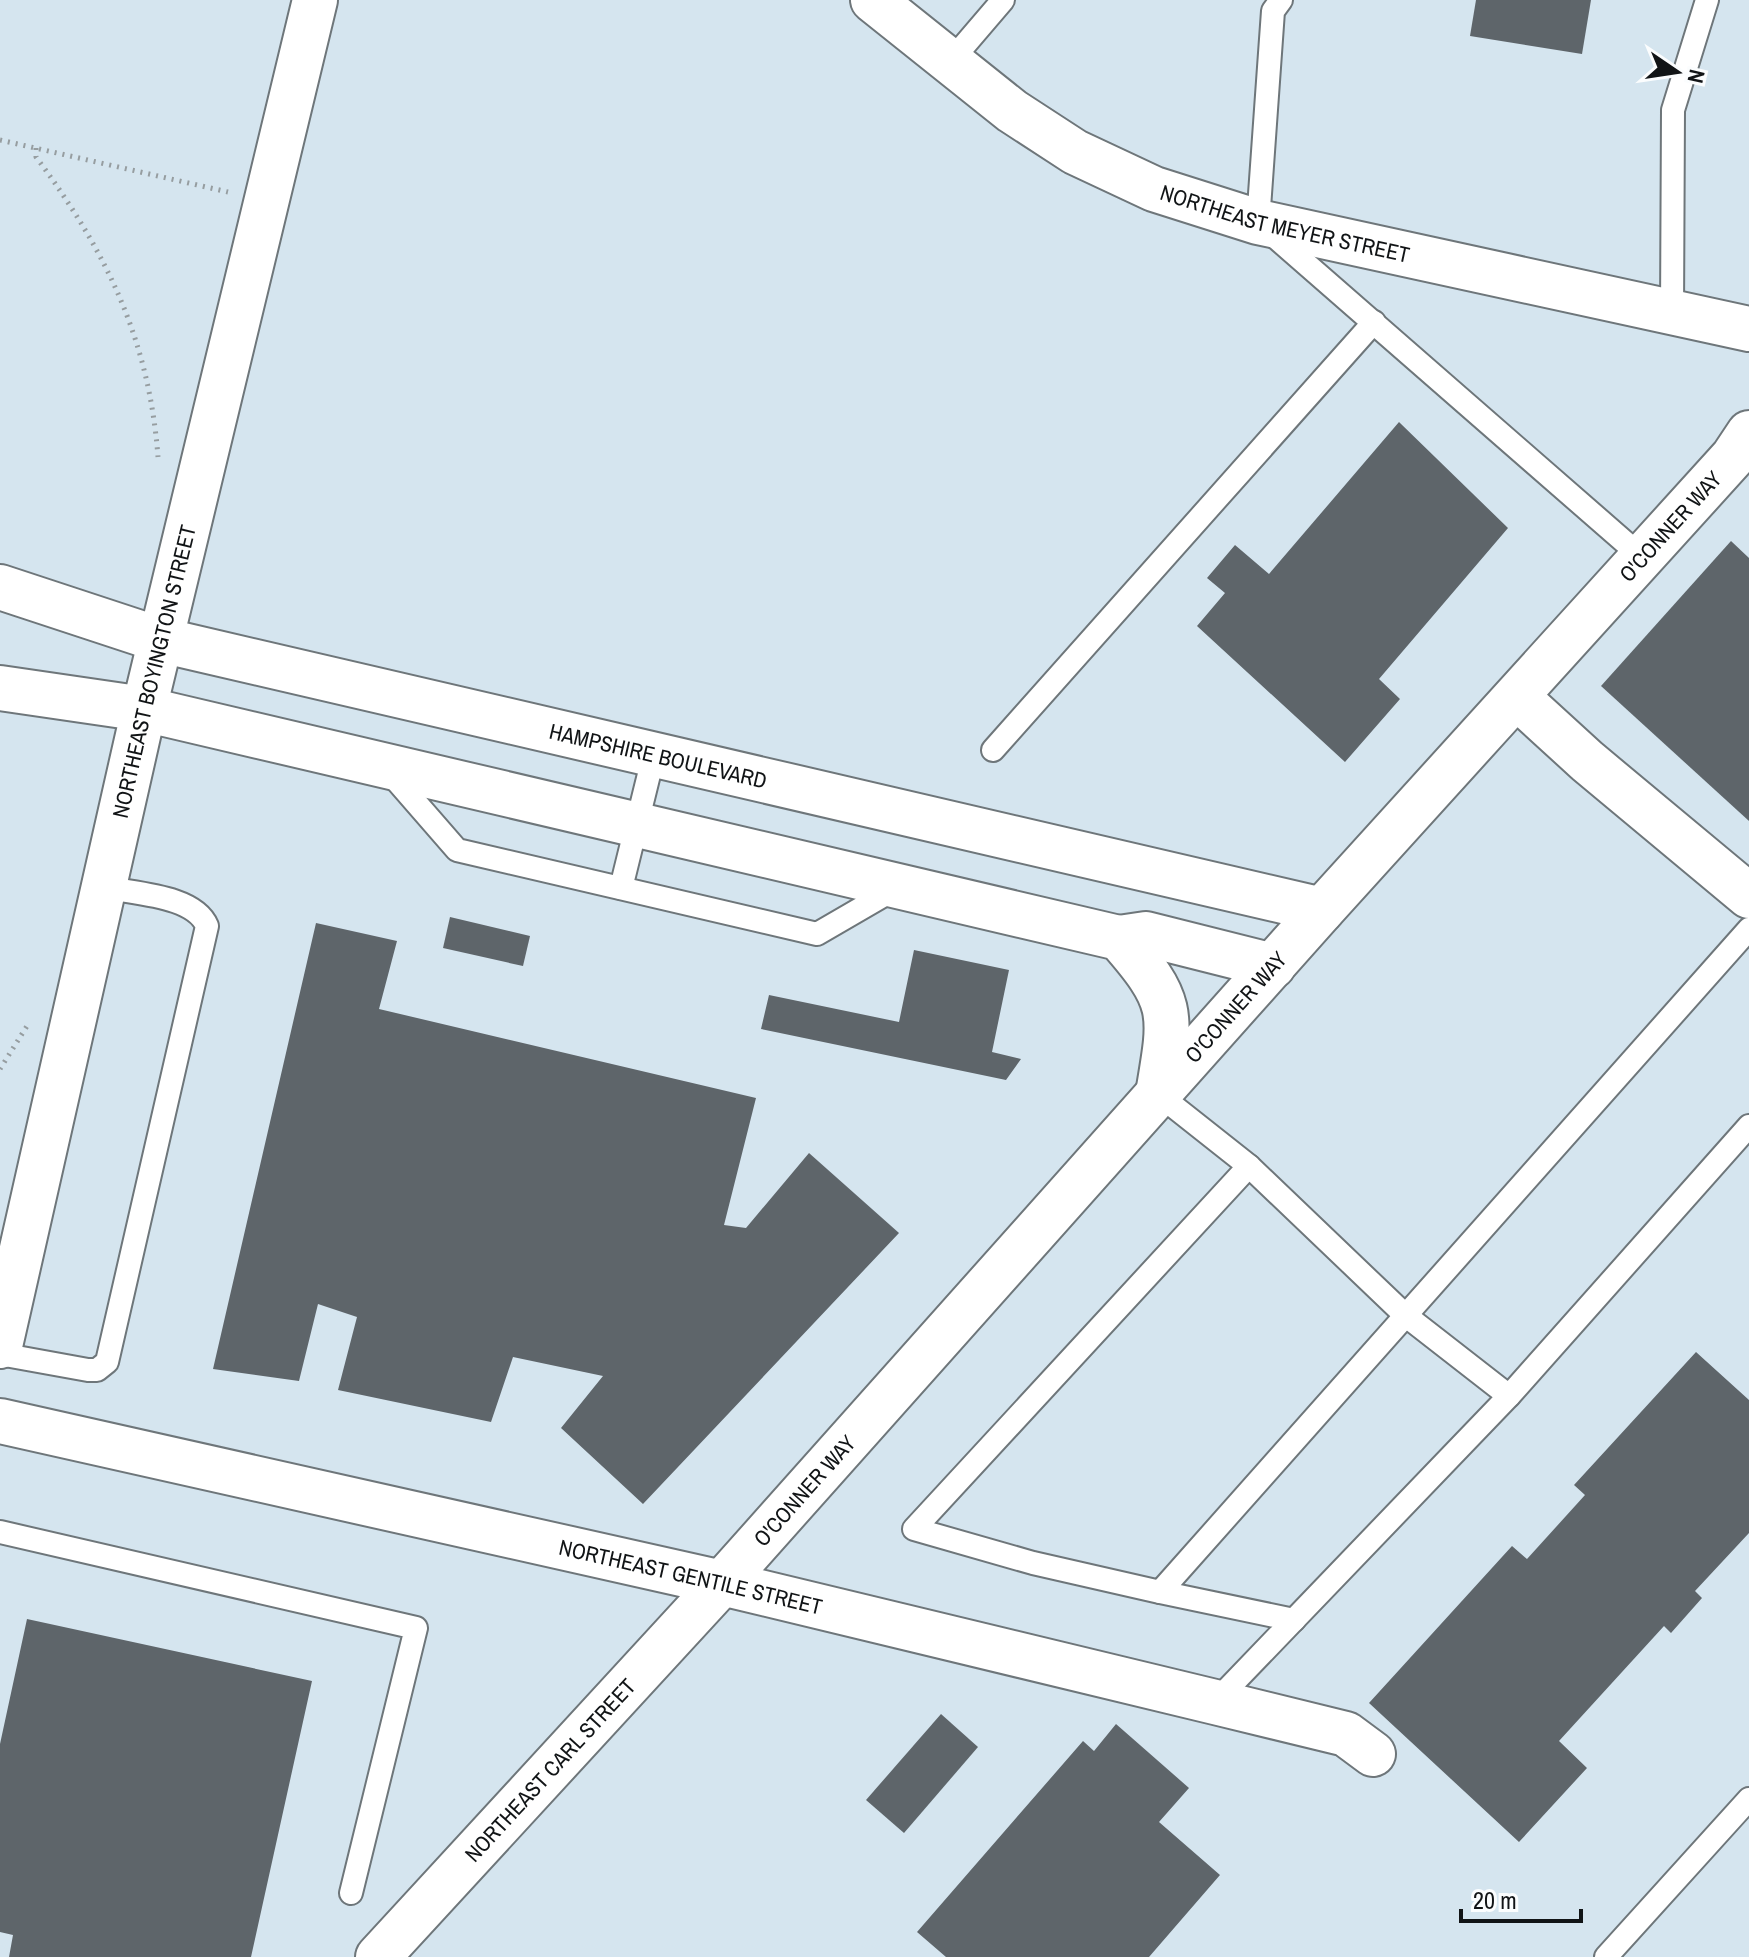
<svg xmlns="http://www.w3.org/2000/svg" width="1749" height="1957" font-family="'Archivo Narrow',sans-serif">
	<style>
		.built { fill: #d5e5ef }
		.building { fill: #5e656a }
		.lines { fill: none; stroke-linecap: round; stroke-linejoin: round }
		.service-casing { stroke: #6e767a; stroke-width: 26 }
		.minor-casing { stroke: #6e767a; stroke-width: 48 }
		.path { stroke: #969da0; stroke-width: 5; stroke-dasharray: 2 6; stroke-linecap: butt }
		.service { stroke: #fff; stroke-width: 22 }
		.minor { stroke: #fff; stroke-width: 44 }
		.labels { text-anchor: middle; stroke-width: 6; stroke-linejoin: round; paint-order: stroke }
		.street-label { font-size: 22px; fill: #111416; stroke: #fbfdfe }
	</style>
	<rect width="100%" height="100%" fill="#e8f1f6"/>
	<rect class="built" x="0" y="0" width="1749" height="1957"/>
	<g class="building">
		<path d="M1476,0H1591L1582,54L1470,36Z"/>
		<path d="M1399,422L1508,528L1379,679L1400,699L1345,762L1197,626L1225,593L1207,578L1235,545L1269,574Z"/>
		<path d="M1731,541L1749,558V821L1601,686Z"/>
		<path d="M450,917L530,936L523,966L443,948Z"/>
		<path d="M316,923L397,941L379,1009L756,1098L724,1225L746,1228L809,1153L899,1233L643,1504L561,1428L603,1376L513,1357L491,1422L338,1390L357,1317L318,1304L299,1381L213,1369Z"/>
		<path d="M914,950L1009,970L992,1052L1021,1059L1006,1080L761,1029L769,995L899,1022Z"/>
		<path d="M1696,1352L1749,1400V1533L1695,1591L1702,1598L1671,1633L1664,1626L1559,1741L1587,1768L1519,1842L1369,1703L1512,1546L1527,1559L1585,1495L1574,1485Z"/>
		<path d="M27,1619L312,1681L251,1957H9L13,1935L0,1932V1744Z"/>
		<path d="M941,1714L978,1747L904,1833L866,1800Z"/>
		<path d="M1116,1724L1189,1788L1159,1822L1220,1875L1149,1957H946L917,1932L1083,1741L1094,1751Z"/>
	</g>
	<g class="lines">
		<g class="service-casing">
			<g id="service">
				<path d="M1281,0L1273,11L1258,222L1643,558"/>
				<path d="M950,62L1003,0"/>
				<path d="M1672,313L1673,110L1707,0"/>
				<path d="M993,750L1374,322"/>
				<path d="M390,773L457,850L817,934L898,887"/>
				<path d="M621,888L654,754"/>
				<path d="M1158,1094L1249,1166L914,1529L1033,1563L1160,1592L1749,929"/>
				<path d="M1249,1166L1405,1315L1509,1396L1749,1126"/>
				<path d="M0,1354L88,1370H97L107,1362L207,926C194,895 134,894 104,887"/>
				<path d="M0,1532L416,1628L351,1893"/>
				<path d="M1160,1592L1294,1620"/>
				<path d="M1215,1702L1509,1396"/>
				<path d="M1606,1957L1749,1799"/>
			</g>
		</g>
		<g class="minor-casing">
			<g id="minor">
				<path id="s1" d="M873,0L1012,111L1075,152L1154,189L1258,222L1749,329"/>
				<path id="s2" d="M0,587L161,640L1322,910"/>
				<path d="M0,688L144,709L1119,938C1175,1002 1172,1012 1158,1094"/>
				<path d="M1517,697L1587,761L1749,896"/>
				<path d="M1119,938L1146,934L1273,966"/>
				<path id="s3" d="M0,1346L144,709L315,0"/>
				<path id="s4" d="M0,1421L722,1583L1215,1702L1346,1734L1373,1754"/>
				<path id="s5" d="M378,1957L722,1583L1322,910L1733,457L1749,433"/>
			</g>
		</g>
		<g class="path">
			<path d="M0,140L228,192"/>
			<path d="M36,148V157C106,251 149,339 158,457"/>
			<path d="M0,1069L27,1026"/>
		</g>
		<use href="#service" class="service"/>
		<use href="#minor" class="minor"/>
	</g>
	<g class="labels">
		<g class="street-label">
			<text dy="8" stroke="none"><textPath href="#s1" startOffset="476">NORTHEAST MEYER STREET</textPath></text>
			<text dy="8" stroke="none"><textPath href="#s5" startOffset="1928">O'CONNER WAY</textPath></text>
			<text dy="8" stroke="none"><textPath href="#s3" startOffset="692">NORTHEAST BOYINGTON STREET</textPath></text>
			<text dy="8" stroke="none"><textPath href="#s2" startOffset="680">HAMPSHIRE BOULEVARD</textPath></text>
			<text dy="8" stroke="none"><textPath href="#s5" startOffset="1280">O'CONNER WAY</textPath></text>
			<text dy="8" stroke="none"><textPath href="#s5" startOffset="632">O'CONNER WAY</textPath></text>
			<text dy="8" stroke="none"><textPath href="#s4" startOffset="708">NORTHEAST GENTILE STREET</textPath></text>
			<text dy="8" stroke="none"><textPath href="#s5" startOffset="254">NORTHEAST CARL STREET</textPath></text>
		</g>
	</g>
	<g transform="translate(1677 72) rotate(103)" stroke="#fbfdfe" stroke-width="6" paint-order="stroke">
	<path d="M0-6L14 30L0 20L-14 30Z" fill="#111416"/>
	<text y="-12" font-size="22" font-weight="bold" text-anchor="middle" fill="#111416">N</text>
	</g>
	<path d="M1461 1909v12h120v-12" fill="none" stroke="#111416" stroke-width="4"/>
	<text x="1473" y="1909" font-size="24" fill="#111416" stroke="#fbfdfe" stroke-width="6" paint-order="stroke">20 m</text>
</svg>
